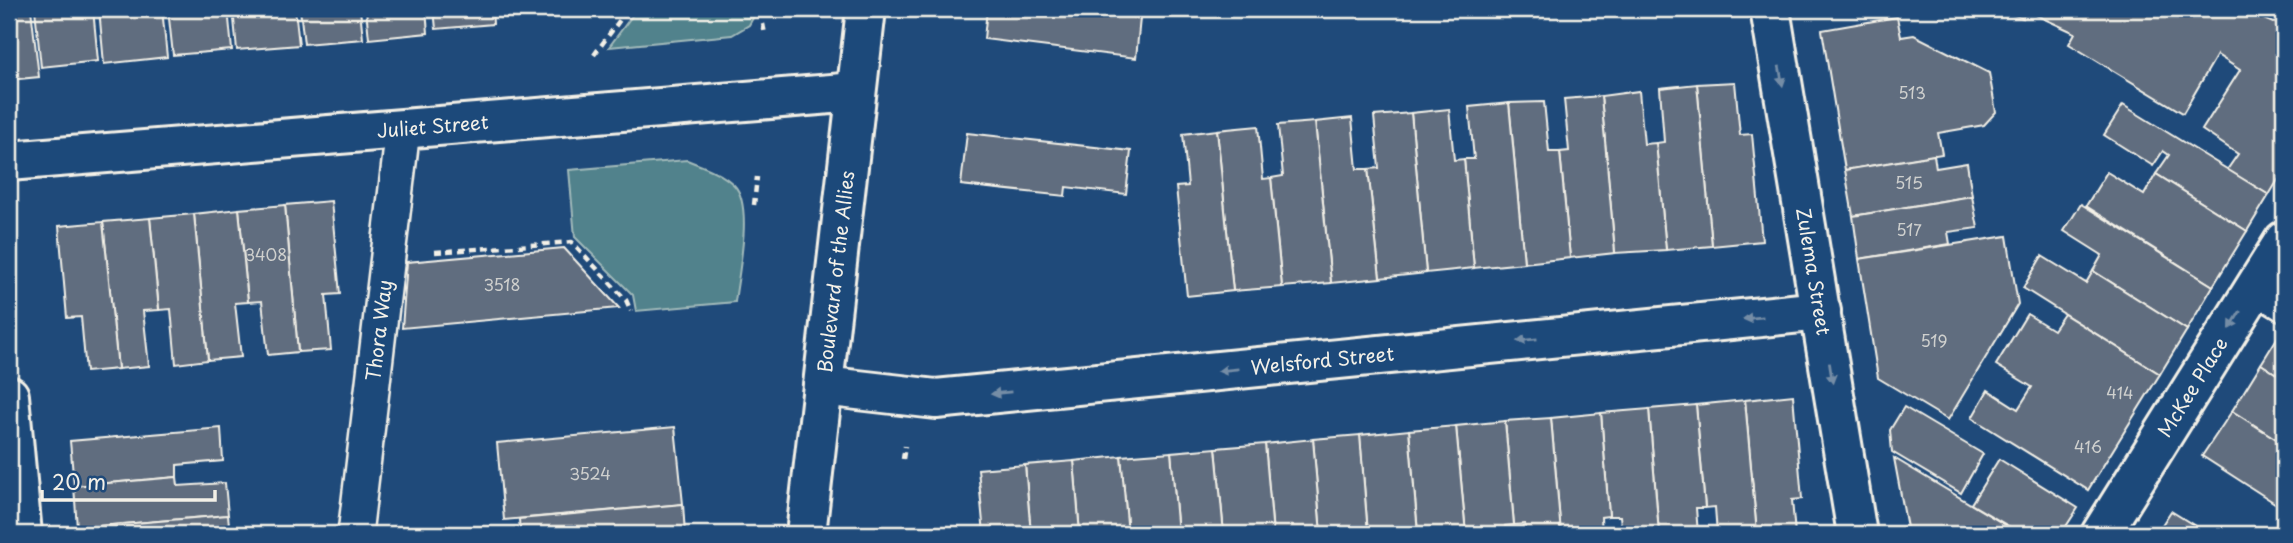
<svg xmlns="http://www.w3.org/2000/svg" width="2293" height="543" font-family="'Playpen Sans',sans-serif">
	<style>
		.green { fill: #51828c; stroke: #a2baba; stroke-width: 2 }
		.building { fill: #606d7f; stroke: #f4f1e8; stroke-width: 2 }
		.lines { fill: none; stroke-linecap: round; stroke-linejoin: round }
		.lane-casing { stroke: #f4f1e8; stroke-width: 38 }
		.street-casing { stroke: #f4f1e8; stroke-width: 44 }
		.secondary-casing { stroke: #f4f1e8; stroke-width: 44 }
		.path { stroke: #f4f1e8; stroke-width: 4.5; stroke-dasharray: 7 5; stroke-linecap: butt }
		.lane { stroke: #1f4a7a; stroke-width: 33 }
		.street { stroke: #1f4a7a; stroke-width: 38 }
		.secondary { stroke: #1f4a7a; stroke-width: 38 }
		.oneway { fill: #748da6 }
		.labels { text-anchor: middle; stroke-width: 5; stroke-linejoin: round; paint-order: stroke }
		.number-label { font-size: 16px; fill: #cfd0ce }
		.street-label { font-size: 19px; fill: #f4f1e8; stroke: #1f4a7a }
	</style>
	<rect width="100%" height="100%" fill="#1f4a7a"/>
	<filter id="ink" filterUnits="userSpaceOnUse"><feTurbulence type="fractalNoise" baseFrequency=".0143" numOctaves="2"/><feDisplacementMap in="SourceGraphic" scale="14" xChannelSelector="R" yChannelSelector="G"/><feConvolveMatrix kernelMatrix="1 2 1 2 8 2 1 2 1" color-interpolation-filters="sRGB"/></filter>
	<g filter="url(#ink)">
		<g class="green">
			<path d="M637,9H758L749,25L732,35L609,47Z"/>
			<path d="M687,160C704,167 721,172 734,185C754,205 738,275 735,302L636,311L633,295L575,237L569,170Z"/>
		</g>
		<g class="building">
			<path d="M9,9H31L39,77L9,80Z"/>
			<path d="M35,9H93L98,61L41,67Z"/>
			<path d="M99,9H162L167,57L104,64Z"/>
			<path d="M168,9H228L232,50L173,55Z"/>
			<path d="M233,9H295L299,45L237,50Z"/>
			<path d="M300,9H360L363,39L304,44Z"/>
			<path d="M366,9H426L428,33L369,39Z"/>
			<path d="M434,9H492L493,24L436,29Z"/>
			<path d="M987,9H1084L1083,11L1140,18L1136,58L984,39Z"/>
			<path d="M1996,9H2240L2273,23L2284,20V170L2269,195L2227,170L2238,154L2202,130L2240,70L2217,55L2183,113L2069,44L2075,33L2025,10L2023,18Z"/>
			<path d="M1897,17L1901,37L1914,35L1989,73L1996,112L1984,125L1938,133L1942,154L1845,170L1822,30Z"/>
			<path d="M1735,82L1740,135L1752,134L1762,241L1712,246L1697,84Z"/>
			<path d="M1697,84L1712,246L1666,250L1656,143L1664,142L1660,88Z"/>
			<path d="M1639,91L1644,144L1656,143L1666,250L1615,253L1601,96Z"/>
			<path d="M1601,96L1615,253L1570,258L1560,152L1569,151L1564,99Z"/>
			<path d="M1544,102L1549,152H1560L1570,258L1524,263L1509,103Z"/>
			<path d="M1509,103L1524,263L1474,268L1464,159H1474L1469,107Z"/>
			<path d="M2123,105L2269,195L2247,231L2156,174L2169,155L2163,151L2153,166L2104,135Z"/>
			<path d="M1449,109L1454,160L1464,159L1474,268L1426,273L1411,113Z"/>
			<path d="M1411,113L1426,273L1380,278L1368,169L1379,168L1374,116Z"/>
			<path d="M1352,118L1357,169H1368L1380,278L1331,283L1315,122Z"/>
			<path d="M1315,122L1331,283L1282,287L1271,178L1283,176L1278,125Z"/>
			<path d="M1258,126L1263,179L1271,178L1282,287L1233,291L1217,130Z"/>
			<path d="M1217,130L1233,291L1187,296L1176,187L1188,186L1183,134Z"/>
			<path d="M967,133L1131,151L1126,194L1066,187L1065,196L961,185Z"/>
			<path d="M1934,155L1936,168L1967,163L1972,196L1853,216L1845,170Z"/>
			<path d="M2107,172L2144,195L2156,174L2247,231L2213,286L2086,206Z"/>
			<path d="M1972,196L1978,228L1948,232L1950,244L1859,259L1853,216Z"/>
			<path d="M331,201L340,294L326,295L331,350L298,352L285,205Z"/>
			<path d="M2081,204L2213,286L2187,330L2093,271L2102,255L2064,231Z"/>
			<path d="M285,205L298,352L268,355L262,301L248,302L239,209Z"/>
			<path d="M239,209L248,302L235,303L241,357L208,360L194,214Z"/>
			<path d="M194,214L208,360L176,364L171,309L159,310L150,218Z"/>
			<path d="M150,218L159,310L143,311L149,366L118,369L103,222Z"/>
			<path d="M103,222L118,369L86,372L81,317L67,318L59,226Z"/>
			<path d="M2007,236L2018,304L1948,420L1878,378L1859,259Z"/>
			<path d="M564,248L619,308L402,328L407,262Z"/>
			<path d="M2042,256L2086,283L2093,271L2187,330L2160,374L2023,288Z"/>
			<path d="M2027,314L2053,330L2064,314L2160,374L2088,490L1972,418L1988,390L2018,409L2032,387L1996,365Z"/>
			<path d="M2284,327V379L2261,364Z"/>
			<path d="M2261,364L2284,379V444L2232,411Z"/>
			<path d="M1793,395L1802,499L1792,500L1795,534H1757L1745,400Z"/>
			<path d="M1745,400L1757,534H1717L1715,507L1705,508L1696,405Z"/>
			<path d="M1696,405L1705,508H1696L1698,534H1659L1649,409Z"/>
			<path d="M1904,407L1983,454L1961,493L1892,452L1890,430Z"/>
			<path d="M1649,409L1659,534H1622L1620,516H1609L1601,413Z"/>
			<path d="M2232,411L2284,444V509L2202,456Z"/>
			<path d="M1601,413L1609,516L1601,517L1602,534H1561L1551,418Z"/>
			<path d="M1551,418L1561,534H1525V524L1514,525L1505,421Z"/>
			<path d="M1505,421L1514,525L1505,526L1506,534H1466L1456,426Z"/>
			<path d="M1456,426L1466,534L1418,533L1409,430Z"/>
			<path d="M675,427L683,504L504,520L497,443Z"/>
			<path d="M221,428L223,461L177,465V477L74,486L70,441Z"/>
			<path d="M1409,430L1418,533L1368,534L1360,435Z"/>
			<path d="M1360,435L1368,534H1321L1313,439Z"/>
			<path d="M1313,439L1321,534H1273L1265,444Z"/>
			<path d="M1265,444L1273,534H1224L1216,448Z"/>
			<path d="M1216,448L1224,534H1178L1171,452Z"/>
			<path d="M1171,452L1178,534H1128L1121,456Z"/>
			<path d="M1121,456L1128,534H1080L1074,461Z"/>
			<path d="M1894,458L2017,532L2016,534L1908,533Z"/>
			<path d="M1999,459L2078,508L2061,534H2022L1971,504Z"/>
			<path d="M1074,461L1080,534H1031L1025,465Z"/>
			<path d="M1025,465L1031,534H984L978,469Z"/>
			<path d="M177,477L178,486L225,483L228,515L77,528L74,486Z"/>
			<path d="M683,504L685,534H520L519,519Z"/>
			<path d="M2171,511L2208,534H2156Z"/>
			<path d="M228,515L230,534H78L77,528Z"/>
		</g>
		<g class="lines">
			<g class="lane-casing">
				<g id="lane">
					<path d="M2256,287L2284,304"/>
					<path id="s1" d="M355,534L403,129"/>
				</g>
			</g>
			<g class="street-casing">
				<g id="street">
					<path id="s2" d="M1770,9L1857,534"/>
					<path id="s3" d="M9,161L856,92"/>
					<path id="s4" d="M823,386L936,399L1821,311"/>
					<path d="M9,396L22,534"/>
					<path id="s5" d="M2101,534L2284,241"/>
				</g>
			</g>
			<g class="secondary-casing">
				<g id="secondary">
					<path id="s6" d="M806,534L866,9"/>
				</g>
			</g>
			<g class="path">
				<path d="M763,24L765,34"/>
				<path d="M594,55L628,9"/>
				<path d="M754,205L757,177"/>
				<path d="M435,252L572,242L626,300L631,311"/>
				<path d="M903,459L905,446"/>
			</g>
			<use href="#lane" class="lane"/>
			<use href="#street" class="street"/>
			<use href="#secondary" class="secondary"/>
		</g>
		<defs><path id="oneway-solid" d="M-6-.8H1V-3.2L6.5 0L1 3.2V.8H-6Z" transform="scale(1.75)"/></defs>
		<g class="oneway">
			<use href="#oneway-solid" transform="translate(1781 76) rotate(80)"/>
			<use href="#oneway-solid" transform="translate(1753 318) rotate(174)"/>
			<use href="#oneway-solid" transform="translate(2235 320) rotate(122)"/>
			<use href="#oneway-solid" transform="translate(1527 340) rotate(174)"/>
			<use href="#oneway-solid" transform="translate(1228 370) rotate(174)"/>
			<use href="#oneway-solid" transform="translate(1831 373) rotate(81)"/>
			<use href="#oneway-solid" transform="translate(1001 393) rotate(174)"/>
		</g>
	</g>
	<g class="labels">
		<g class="number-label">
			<text x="1912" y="99">513</text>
			<text x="1909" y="189">515</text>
			<text x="1909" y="236">517</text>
			<text x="266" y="261">3408</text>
			<text x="502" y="291">3518</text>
			<text x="1934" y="347">519</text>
			<text x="2120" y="399">414</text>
			<text x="2088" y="453">416</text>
			<text x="590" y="480">3524</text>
		</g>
		<g class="street-label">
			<text dy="7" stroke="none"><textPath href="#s3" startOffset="425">Juliet Street</textPath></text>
			<text dy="7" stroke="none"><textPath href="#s6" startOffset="264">Boulevard of the Allies</textPath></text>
			<text dy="7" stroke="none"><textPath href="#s2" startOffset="266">Zulema Street</textPath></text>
			<text dy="7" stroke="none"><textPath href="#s1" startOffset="205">Thora Way</textPath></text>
			<text dy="7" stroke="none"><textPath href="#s4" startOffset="502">Welsford Street</textPath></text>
			<text dy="7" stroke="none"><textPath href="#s5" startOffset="173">McKee Place</textPath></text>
		</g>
	</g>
	<rect width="2293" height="543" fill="none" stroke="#1f4a7a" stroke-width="35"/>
	<rect x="18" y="18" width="2258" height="508" fill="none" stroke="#f4f1e8" stroke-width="2.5" filter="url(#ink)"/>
	<path d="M42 490v10h173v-10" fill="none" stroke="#f4f1e8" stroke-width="3.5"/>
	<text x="52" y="490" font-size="21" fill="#f4f1e8" stroke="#1f4a7a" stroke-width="5" paint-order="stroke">20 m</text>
</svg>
